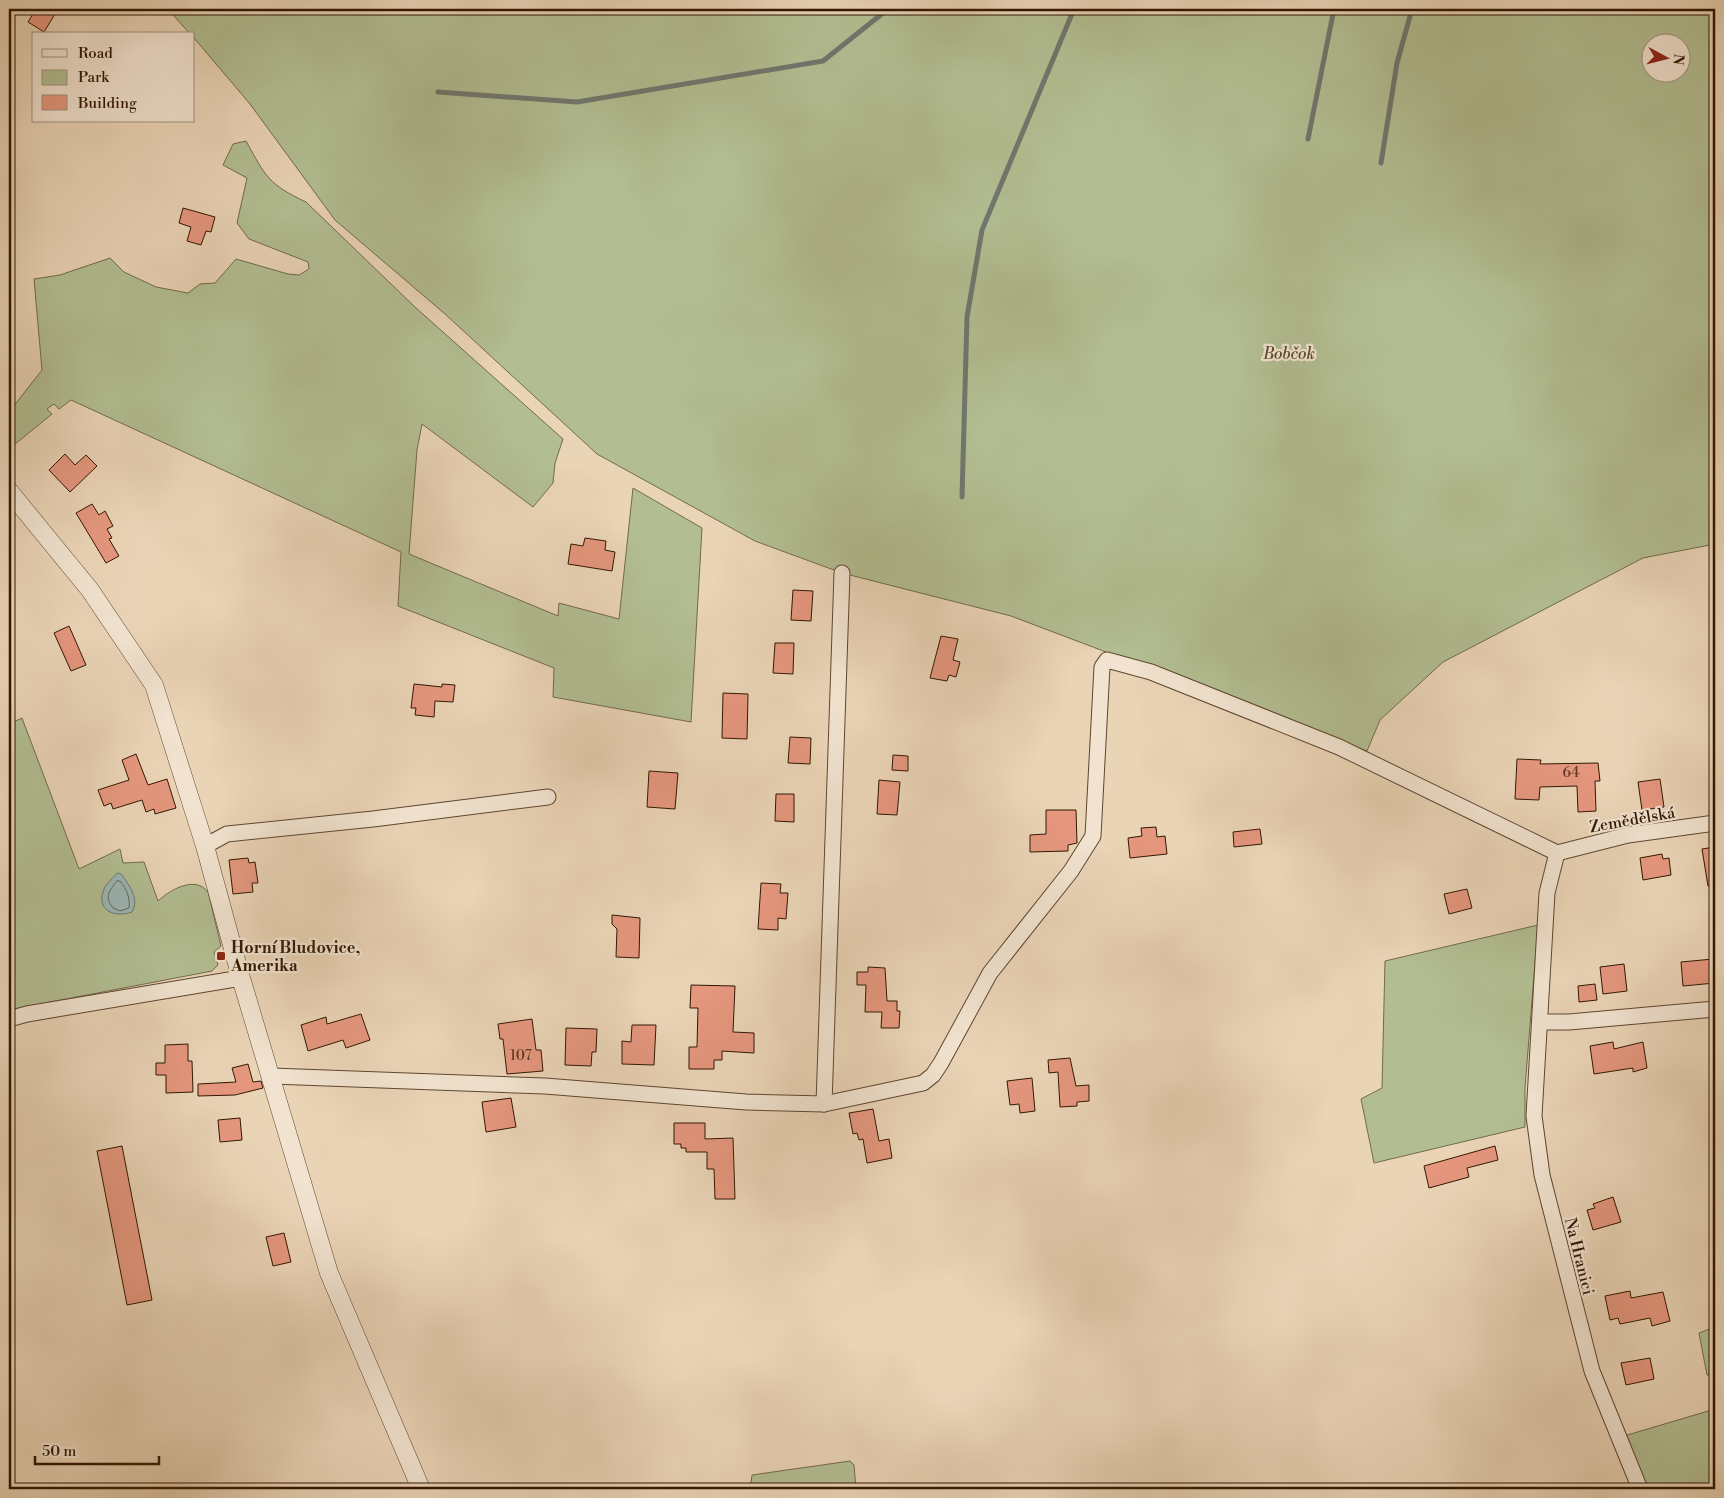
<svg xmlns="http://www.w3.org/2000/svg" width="1724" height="1498" font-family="'Libre Bodoni',serif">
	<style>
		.green { fill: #b2be92; stroke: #726a4a; fill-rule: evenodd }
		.water { fill: #9ab7b6; stroke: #70776e }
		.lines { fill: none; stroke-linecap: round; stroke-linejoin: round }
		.shore { stroke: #66675c; stroke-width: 1 }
		.stream { stroke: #70776e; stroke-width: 5 }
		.building { fill: #e5977e; stroke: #311702 }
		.minor-casing { stroke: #5f462f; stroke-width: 17 }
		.tertiary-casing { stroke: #5f462f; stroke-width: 19 }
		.minor { stroke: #f1e3d0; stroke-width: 15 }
		.tertiary { stroke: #f1e3d0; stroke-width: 18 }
		.poi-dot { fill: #8f2418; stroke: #f1e3d0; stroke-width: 2 }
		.labels { text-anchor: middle; stroke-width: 4.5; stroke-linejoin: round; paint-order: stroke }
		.number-label { font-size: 14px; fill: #5e3721 }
		.park-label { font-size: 16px; font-style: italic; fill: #58492d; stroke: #f1e3d0 }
		.street-label { font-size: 16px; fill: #311702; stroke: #f1e3d0 }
		.poi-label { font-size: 16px; font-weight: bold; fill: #311702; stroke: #f1e3d0; text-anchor: start }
	</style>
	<rect width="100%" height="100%" fill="#ead4b6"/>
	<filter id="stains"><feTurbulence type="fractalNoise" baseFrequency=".004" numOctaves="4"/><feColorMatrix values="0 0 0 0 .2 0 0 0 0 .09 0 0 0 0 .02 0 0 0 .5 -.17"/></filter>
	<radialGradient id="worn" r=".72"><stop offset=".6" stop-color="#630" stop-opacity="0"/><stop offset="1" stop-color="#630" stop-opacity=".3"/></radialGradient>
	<g class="green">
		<path d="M168,9H1715V544L1643,558L1443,662L1380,720L1367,751L1011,616L842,573L755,541L597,454L445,314L335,220L250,104L194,38V34H190ZM1652,42H1682V72H1652Z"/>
		<path d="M246,141C266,177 268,184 306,202L416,308L563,439L555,463L553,483L533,507L422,424L417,450L409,554L558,616L559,603L619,619L633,488L702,528L691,722L553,697L554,668L398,606L401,552L71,400L59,409L54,404L47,409L52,414L9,449V412L42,370L34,279L60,275L110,258L124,272L156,287L188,293L200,284L215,283L236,259L288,274L299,275L309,269L308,262L249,239L237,223L247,178L223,165L233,144Z"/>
		<path d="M22,718L79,869L120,849L123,863L144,862L158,901C170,890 195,875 208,892L221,946L214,952L218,965L212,971L9,1010V724Z"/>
		<path d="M1538,925L1525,1088V1127L1374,1163L1361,1099L1382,1088L1385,961Z"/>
		<path d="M1715,1327V1375H1707L1699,1333Z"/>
		<path d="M1715,1409V1489H1644L1624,1436Z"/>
		<path d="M850,1461L854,1465L856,1489H750L752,1475Z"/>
	</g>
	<path class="water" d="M117,873L121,874C129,885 140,899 132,912C115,918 95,911 104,889C106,884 113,878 117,873Z"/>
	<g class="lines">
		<path class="shore" d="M117,881H120C127,890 130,897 129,908L120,911L113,908C104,897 109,891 117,881Z"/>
		<g class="stream">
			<path d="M438,92L577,102L823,61L888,9"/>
			<path d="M1308,139L1334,9"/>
			<path d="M1381,163L1397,63L1412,9"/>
			<path d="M962,497L967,317L982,230L1074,9"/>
		</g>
	</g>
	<g class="building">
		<path d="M36,9H58L44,32L28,22Z"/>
		<path d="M183,208L215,217L211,232L206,231L201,245L187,241L191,227L179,223Z"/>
		<path d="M65,454L75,465L86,455L97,466L70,492L49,470Z"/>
		<path d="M92,504L99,515L105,511L113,526L107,529L112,538L109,539L119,556L106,563L76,513Z"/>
		<path d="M585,538L606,541L605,550L615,552L612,571L568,564L571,544L583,546Z"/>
		<path d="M793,590L813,591L811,621L791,620Z"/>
		<path d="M69,626L86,665L71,671L54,633Z"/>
		<path d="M941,636L958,639L953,660L960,662L956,677L949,675L947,681L930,678Z"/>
		<path d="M775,643H794L793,674L773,673Z"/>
		<path d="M414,684L442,687V684L455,685L453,702L435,701L434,717L415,715L416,708H411Z"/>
		<path d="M723,693L748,694L747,739L722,738Z"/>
		<path d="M790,737L811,738L810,764L788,763Z"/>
		<path d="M136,754L148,785L167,779L176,808L155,814L154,809L146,812L142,800L113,809L111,803L104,806L98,790L129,780L122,760Z"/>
		<path d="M893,755L908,756V771L892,770Z"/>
		<path d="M1517,759L1541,760L1540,764L1598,763L1600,781H1595L1596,811L1578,812L1577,786L1540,787L1539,800L1515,799Z"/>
		<path d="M649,771L678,773L675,809L647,807Z"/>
		<path d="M1660,779L1664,807L1642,810L1638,782Z"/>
		<path d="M879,780L900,782L897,815L877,814Z"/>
		<path d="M776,794H794V822L775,821Z"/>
		<path d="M1046,810H1076L1077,843L1068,845V851L1030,852V835L1046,834Z"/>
		<path d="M1156,827L1157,837L1165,836L1167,854L1130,858L1128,838L1142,836L1141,828Z"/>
		<path d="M1260,829L1262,844L1234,847L1233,832Z"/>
		<path d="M1715,847V886H1708L1702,849Z"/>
		<path d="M1662,854L1663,859L1669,858L1671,875L1643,880L1640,858Z"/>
		<path d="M248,858L249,863L255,862L258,883H252L253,892L233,894L229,860Z"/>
		<path d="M761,883L781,884L780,893H788L786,919L778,918V930L758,929Z"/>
		<path d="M1467,889L1472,908L1449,914L1444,894Z"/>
		<path d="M612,915L640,918L639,958L616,957L617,929L612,924Z"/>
		<path d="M1713,959L1715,983L1683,986L1681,962Z"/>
		<path d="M1624,964L1627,991L1603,994L1600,967Z"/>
		<path d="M868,967L885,968L887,1001H897V1011H900L899,1028H881L882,1012H865L866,985H857V972H868Z"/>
		<path d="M1595,984L1597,1000L1579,1002L1578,986Z"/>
		<path d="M691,985L735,986L733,1032L754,1033V1053L722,1051V1060H714V1069H689V1047H697L698,1008H690Z"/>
		<path d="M361,1014L370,1040L346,1048L343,1040L308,1051L301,1025L326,1017L327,1024Z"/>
		<path d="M532,1019L536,1050H541L543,1071L507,1074L503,1039H500L498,1024Z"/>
		<path d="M632,1025H656L654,1065L622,1064V1041L631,1042Z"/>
		<path d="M566,1028L597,1029L596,1052H592L591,1066L565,1065Z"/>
		<path d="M1613,1042L1614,1049L1643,1042L1647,1068L1633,1072V1068L1594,1074L1590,1046Z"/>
		<path d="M188,1044V1061H192L193,1092L166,1093V1075H156V1063H165V1045Z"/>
		<path d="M1070,1058L1076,1086L1089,1085V1101L1077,1102V1106L1060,1107L1058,1072L1049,1073L1048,1060Z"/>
		<path d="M248,1064L253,1082L261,1081L263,1088L235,1095L198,1096V1084L236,1082L232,1068Z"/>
		<path d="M1032,1078L1035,1111L1020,1113L1019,1104L1010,1105L1007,1081Z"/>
		<path d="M511,1098L516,1127L486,1132L482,1102Z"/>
		<path d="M873,1109L879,1141L889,1139L892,1158L867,1163L863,1139L859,1140L857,1133L853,1134L849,1113Z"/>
		<path d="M240,1118L242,1140L220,1142L218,1120Z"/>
		<path d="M674,1123H705V1139L733,1138L735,1199H715L714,1169H707V1152H686V1148H681V1144H674Z"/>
		<path d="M122,1146L152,1300L127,1305L97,1151Z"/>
		<path d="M1495,1146L1498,1160L1467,1168L1469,1177L1429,1188L1424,1166Z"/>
		<path d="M1613,1197L1621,1222L1593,1230L1587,1210L1595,1208L1593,1204Z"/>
		<path d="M284,1233L291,1262L273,1266L266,1237Z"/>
		<path d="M1630,1291L1631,1298L1663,1292L1670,1321L1652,1326L1650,1318L1620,1324L1618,1318L1610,1320L1605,1296Z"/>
		<path d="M1650,1358L1654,1379L1626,1385L1621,1363Z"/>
	</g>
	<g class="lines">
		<g class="minor-casing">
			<g id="minor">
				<path d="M205,846L227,834L373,819L548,797"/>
				<path d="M1557,853L1547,893L1534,1116L1542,1175L1592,1371L1640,1489"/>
				<path d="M1557,853L1628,835L1715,823"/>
				<path d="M9,1019L27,1014L241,978"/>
				<path d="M1540,1022H1569L1715,1009"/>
				<path d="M272,1076L545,1086L746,1102L824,1104L923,1083L933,1075L941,1063L990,973L1071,871L1093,836L1102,667L1107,660L1151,672L1339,747L1557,853"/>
				<path d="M824,1104L842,573"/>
			</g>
		</g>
		<g class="tertiary-casing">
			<path id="tertiary" d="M9,491L90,590L154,685L205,846L241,978L329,1273L421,1489"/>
		</g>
		<use href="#minor" class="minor"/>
		<use href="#tertiary" class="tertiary"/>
	</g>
	<rect class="poi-dot" x="216" y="951" width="10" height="10" rx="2.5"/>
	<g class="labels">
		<g class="number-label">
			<text x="1571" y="777">64</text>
			<text x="521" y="1060">107</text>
		</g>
		<g class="park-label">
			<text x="1289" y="359">Bobčok</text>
		</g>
		<g class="street-label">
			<text transform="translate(1632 819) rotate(-10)" y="6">Zemědělská</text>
			<text transform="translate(1580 1256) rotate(76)" y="6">Na Hranici</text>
		</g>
		<g class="poi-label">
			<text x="231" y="953">Horní Bludovice,<tspan x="231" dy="18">Amerika</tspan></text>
		</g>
	</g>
	<rect width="1724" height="1498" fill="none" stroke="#ead4b6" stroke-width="30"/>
	<rect x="10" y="10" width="1704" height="1478" fill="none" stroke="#311702" stroke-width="2.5"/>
	<rect x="15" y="15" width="1694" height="1468" fill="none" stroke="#311702"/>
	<rect x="32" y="32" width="162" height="90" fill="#f1e3d0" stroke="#a4917e"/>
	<rect x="42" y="49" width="25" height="8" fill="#f1e3d0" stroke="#a4917e"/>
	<text x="78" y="58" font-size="15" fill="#311702">Road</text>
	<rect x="42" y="70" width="25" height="15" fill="#b2be92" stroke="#a4917e"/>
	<text x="78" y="82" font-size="15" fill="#311702">Park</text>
	<rect x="42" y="95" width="25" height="15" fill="#e5977e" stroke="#a4917e"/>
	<text x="78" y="108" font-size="15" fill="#311702">Building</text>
	<g transform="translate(1666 58) rotate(97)"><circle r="24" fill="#f1e3d0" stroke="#a4917e"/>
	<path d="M0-4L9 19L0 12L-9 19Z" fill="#8f2418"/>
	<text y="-8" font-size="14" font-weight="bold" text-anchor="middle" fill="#311702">N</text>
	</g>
	<path d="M35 1456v8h124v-8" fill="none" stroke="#311702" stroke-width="2.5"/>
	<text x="42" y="1456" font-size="15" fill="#311702" stroke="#f1e3d0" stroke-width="4" paint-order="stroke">50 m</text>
	<rect width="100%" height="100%" filter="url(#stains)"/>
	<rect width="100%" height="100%" fill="url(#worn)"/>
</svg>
